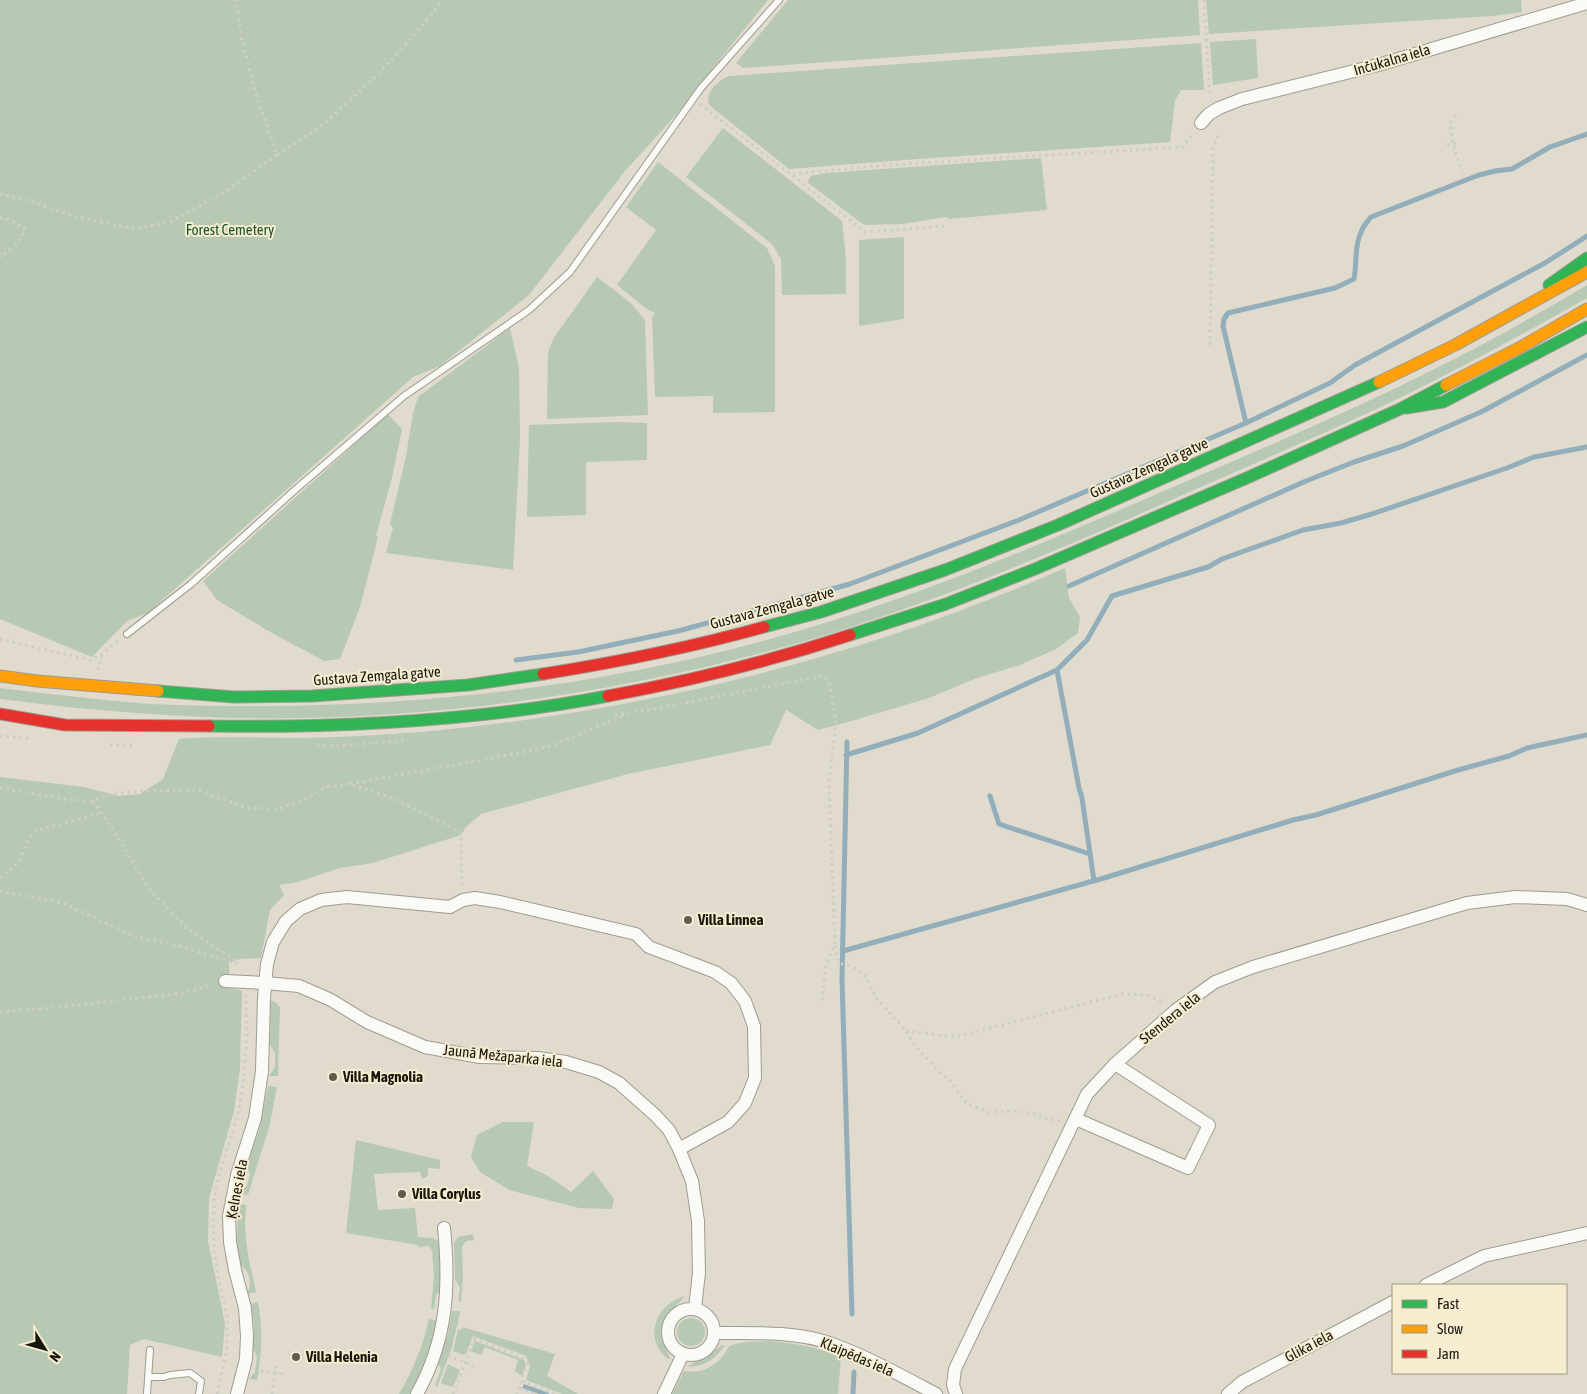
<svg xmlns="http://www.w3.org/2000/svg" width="1587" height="1394" font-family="'Asap Condensed',sans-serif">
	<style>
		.green { fill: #b8c9b3 }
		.water { fill: #92aeba }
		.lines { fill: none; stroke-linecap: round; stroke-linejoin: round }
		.stream { stroke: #92aeba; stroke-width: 5 }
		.lane-casing { stroke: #9f9b90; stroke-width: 8 }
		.street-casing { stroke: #9f9b90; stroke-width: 14 }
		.fast-casing { stroke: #9f9b90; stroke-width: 13 }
		.slow-casing { stroke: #9f9b90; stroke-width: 13 }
		.jam-casing { stroke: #9f9b90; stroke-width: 13 }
		.path { stroke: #cfcdc9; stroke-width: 3; stroke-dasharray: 2.5 4; stroke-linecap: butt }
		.lane { stroke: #fafaf7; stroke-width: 6 }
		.street { stroke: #fafaf7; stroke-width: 12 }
		.fast { stroke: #30b455; stroke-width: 11 }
		.slow { stroke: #ff9f0a; stroke-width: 11 }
		.jam { stroke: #e5322d; stroke-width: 11 }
		.poi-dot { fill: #5f5b4f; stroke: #f6edd1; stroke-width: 2 }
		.labels { text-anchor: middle; stroke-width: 4; stroke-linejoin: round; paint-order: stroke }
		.street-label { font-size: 15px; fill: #19160c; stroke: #f6edd1 }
		.park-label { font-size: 15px; fill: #1c532c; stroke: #f6edd1 }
		.poi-label { font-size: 15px; font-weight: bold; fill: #19160c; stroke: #f6edd1; text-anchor: start }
	</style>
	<rect width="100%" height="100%" fill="#e0dbcc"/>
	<g class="green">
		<path d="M0,0H768L700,84L678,113L625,171L529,295L440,366L413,377L148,613L127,621L92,657L0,619Z"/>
		<path d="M788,0H1198L1200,35L743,68L736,63Z"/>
		<path d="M1206,0H1521L1522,12L1492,16L1209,34Z"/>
		<path d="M1256,39L1258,78L1213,85L1210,42Z"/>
		<path d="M1201,43L1204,90H1181L1175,101L1170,142L918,159L789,169L709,105C705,92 717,81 729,76Z"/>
		<path d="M723,128L842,221L846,258V294L782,295L781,259L772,244L686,177Z"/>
		<path d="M1041,158L1047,210L949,219L946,217L902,224L864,225L807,182L811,176L825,173Z"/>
		<path d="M658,162L767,248L775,266V412L713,413V396L655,397L652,318L655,313L648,310L617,285L656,230L626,207Z"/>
		<path d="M904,237V319L859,326V240Z"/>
		<path d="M597,277L631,303L645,320L648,415L547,419L548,353L553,339Z"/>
		<path d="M1587,285V298C1529,331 1470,363 1410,393C1342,426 1272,456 1203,486C1073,544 942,601 805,641C621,694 426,722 234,718C156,716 78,709 0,699V688C50,694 100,700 150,704C189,706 229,706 268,706C449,705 631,681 805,629C931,592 1053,539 1173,487C1278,442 1384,397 1485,343C1519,325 1553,305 1587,285Z"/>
		<path d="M510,328L519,368L520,439L513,570L386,553L393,528L390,524L406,456L413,413L418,397Z"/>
		<path d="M388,414L402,429L392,478L376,536L378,537L360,607L340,659L324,661L265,629L217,600L203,581Z"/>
		<path d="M618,422L647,423V460L586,462V515L527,517L529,425Z"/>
		<path d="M1065,568L1069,598L1080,617L1078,633L1056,649L1020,665L977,678L929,698L848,722L818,730L786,710L770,745L628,774L481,814L466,827L461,835L373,863L340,868L298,882L279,885L284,895L270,910L261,958L239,959L229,963L230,988L242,991L240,1068L234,1111L209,1198L208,1241L225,1324L222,1357L144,1339L130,1345L127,1394H0V777L84,787L119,796L140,794L163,779L179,739C221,736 264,738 307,738C345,737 383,735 421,732C643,712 861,658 1065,568Z"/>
		<path d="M271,1001L275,1002L280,1007L278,1076H269L275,1067V1053L270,1045Z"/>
		<path d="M268,1086L277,1087L270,1124L248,1195L239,1193L247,1186L250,1174L247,1166L259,1130Z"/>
		<path d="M503,1122H534L527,1166L548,1176L571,1192L593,1171L614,1199L612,1209L579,1208L509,1190L480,1172L471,1157L477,1135Z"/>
		<path d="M356,1140L440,1160V1169L428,1168V1175L425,1178H422L420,1172L374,1174L378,1210L415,1208L418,1237L433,1238L440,1243L442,1289L436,1295L434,1309H431L434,1277L432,1250L428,1246L418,1247V1245L346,1233Z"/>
		<path d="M238,1203L246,1205C243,1238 249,1260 256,1292L247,1294C252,1282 251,1273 241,1265L237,1243Z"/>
		<path d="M473,1234L474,1240L466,1241L462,1247L463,1278L461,1302L458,1301L460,1288L455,1279L454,1243L458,1237Z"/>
		<path d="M685,1296C675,1309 658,1318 662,1336C664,1344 668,1351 670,1360C642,1341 655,1304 685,1296Z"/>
		<path d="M258,1302C263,1328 262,1353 257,1380L249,1379L255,1372L257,1356L253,1349L254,1325L251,1304Z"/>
		<path d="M452,1311H460V1314L451,1350L437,1387L435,1385L441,1369L438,1363L448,1334Z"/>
		<circle cx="691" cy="1332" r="14"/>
		<path d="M429,1319L438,1321L425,1362L410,1394H399C413,1370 423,1346 429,1319Z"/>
		<path d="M462,1327L555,1354L547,1376L578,1394H562L526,1380L530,1366L526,1356L473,1336L466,1353L464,1355L453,1351L458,1329L461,1330Z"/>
		<path d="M475,1341L524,1360L526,1365L522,1376L515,1371L518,1360L485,1347L481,1355L471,1351Z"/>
		<path d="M768,1341C795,1343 816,1347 841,1356L838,1394H672L684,1371C701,1374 715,1367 725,1353C727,1350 728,1346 732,1345C743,1341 757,1342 768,1341Z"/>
		<path d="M722,1345H725C716,1359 704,1367 687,1367L698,1360L704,1358Z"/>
		<path d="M448,1364L460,1370L454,1385L451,1387L441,1383Z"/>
	</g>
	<path class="water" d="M524,1384L549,1393V1394H539L522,1388Z"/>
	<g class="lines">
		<g class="stream">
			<path d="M1246,423L1223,326L1224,319L1228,313L1335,288L1354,279C1357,264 1354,245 1362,230C1364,225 1368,221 1371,217L1479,175L1495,171L1512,169L1550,147L1587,134"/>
			<path d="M1069,586L1306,481L1354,462L1403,446L1481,412L1587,355"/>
			<path d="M516,660L578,652L678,631L850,584L1019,520L1246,423L1330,383L1355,365L1545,263L1587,236"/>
			<path d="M1057,670L1079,788L1082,798L1094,881"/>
			<path d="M847,742L842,979L852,1314"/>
			<path d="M846,755L918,733L1057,670L1087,640L1112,596L1208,567L1222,559L1303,530L1341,523L1372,514L1507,468L1534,457L1587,447"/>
			<path d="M990,796L999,824L1090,854"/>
			<path d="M843,951L1104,878L1293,820L1316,815L1458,770L1509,756L1527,748L1587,735"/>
			<path d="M853,1394L854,1372"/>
		</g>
		<g class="lane-casing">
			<g id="lane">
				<path d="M127,634L191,584L296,489L404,396L529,310L570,272L701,88L779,0"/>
				<path d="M148,1377H164L170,1375L190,1373L201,1381L199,1394"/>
				<path d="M147,1394L150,1350"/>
			</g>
		</g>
		<g class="street-casing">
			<g id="street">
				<path d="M1201,123L1209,114L1219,108L1242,99L1378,65L1587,3"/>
				<path d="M225,981L265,983L299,986L331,1000L367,1022L425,1047L480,1057L538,1058L566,1062L599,1072L619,1083L655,1115L669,1130L679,1149L692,1181L698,1221L699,1273L695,1308"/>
				<path d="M1076,1119L1188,1168L1209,1125L1115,1064"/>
				<path d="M1426,1285L1484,1256L1587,1233"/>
				<circle cx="691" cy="1332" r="23"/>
				<path d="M715,1333C753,1333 796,1331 832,1344C868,1357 902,1376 936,1394"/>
				<path d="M237,1394L246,1359L247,1336L245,1308L235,1270L230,1242L229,1216L237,1175L255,1118L262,1071L264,998L267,964L273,942L286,921L300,909L321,900L347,897L450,907L463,900L475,898L500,902L636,934L649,947L715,972L731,983L745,1001L754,1026L755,1078L745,1103L728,1122L679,1149"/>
				<path d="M417,1394C447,1340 450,1288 444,1228"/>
				<path d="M664,1394L683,1354"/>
				<path d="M956,1394L953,1385L955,1369L1087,1094L1115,1064L1176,1010L1215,982L1253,967L1467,903L1515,897L1567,899L1587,905"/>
				<path d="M1228,1394L1242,1382L1393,1302"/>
			</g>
		</g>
		<g class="fast-casing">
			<g id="fast">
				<path d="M1549,285L1587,258"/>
				<path d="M1406,408L1443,402L1587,327"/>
				<path d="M764,627L821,612L945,570L1058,525L1379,382"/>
				<path d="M850,635L946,604L1035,569L1249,477L1400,409L1446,385"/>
				<path d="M158,691L234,697L312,696L468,685L543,674"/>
				<path d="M209,726C343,728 477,721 608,696"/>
			</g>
		</g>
		<g class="slow-casing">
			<g id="slow">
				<path d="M1379,382L1455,345L1587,272"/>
				<path d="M1446,385L1519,348L1587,309"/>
				<path d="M0,676L37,681L158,691"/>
			</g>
		</g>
		<g class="jam-casing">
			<g id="jam">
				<path d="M543,674C618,662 692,647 764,627"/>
				<path d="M608,696C690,681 771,661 850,635"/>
				<path d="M0,714L65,725L209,726"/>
			</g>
		</g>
		<g class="path">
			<path d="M1204,0L1210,97"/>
			<path d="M700,104L865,232L944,226"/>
			<path d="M1456,116L1450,123L1453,144L1462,172"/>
			<path d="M1447,145L1459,142"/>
			<path d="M277,155C292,145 308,136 322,125C366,88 408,46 442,0"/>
			<path d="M793,176L802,173L886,165L1183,147L1193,133"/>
			<path d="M0,194L30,201L77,217L135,229L170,222L220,195L277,155L254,88L241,36L236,0"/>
			<path d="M0,218L11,220L25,229L17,244L0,257"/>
			<path d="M1210,345L1213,149L1219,133"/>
			<path d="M0,639L90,660L102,654L119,640"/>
			<path d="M98,670L102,655"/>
			<path d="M615,715L653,709L823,676L829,681L836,722L829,781L835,944L826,964L822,1002"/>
			<path d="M0,736L31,739"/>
			<path d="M110,745H136"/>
			<path d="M317,745L340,746L408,740"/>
			<path d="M350,784L476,761L548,747L626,715"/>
			<path d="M0,788L70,800L93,801L111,794L139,791L199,790L246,808L278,809L307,798L326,787L349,784L395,799L461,833L462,888"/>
			<path d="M93,801L118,837L148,888L187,928L239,963"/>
			<path d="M0,878L19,862L27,842L36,831L101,813"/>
			<path d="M0,891L63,903L134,936L182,947L241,965"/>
			<path d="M835,946L839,963L853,967L865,976L877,999L906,1031L917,1048L940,1073L949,1079L966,1103L988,1112L1015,1111L1034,1114L1048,1119L1060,1121"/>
			<path d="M0,1012L59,1007L184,993L212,985"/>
			<path d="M906,1031L956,1037L1122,994L1148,995L1165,1003"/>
			<path d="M448,1356L474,1366"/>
			<path d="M261,1371L284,1374"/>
			<path d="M522,1381L556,1394"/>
			<path d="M519,1388L534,1394"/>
			<path d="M217,1394L227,1348V1316L220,1288L214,1249L213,1220L216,1186L239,1110L243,1082L247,1034L246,996"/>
			<path d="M272,1394L276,1365"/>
			<path d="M453,1394L474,1339L522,1357L527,1364L517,1394"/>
		</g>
		<use href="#lane" class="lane"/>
		<use href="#street" class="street"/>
		<use href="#fast" class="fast"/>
		<use href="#slow" class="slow"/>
		<use href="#jam" class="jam"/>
	</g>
	<g class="poi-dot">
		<circle cx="688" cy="920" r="5"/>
		<circle cx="333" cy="1077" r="5"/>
		<circle cx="402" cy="1194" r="5"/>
		<circle cx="296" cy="1357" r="5"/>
	</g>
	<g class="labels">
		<g class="street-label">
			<text transform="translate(1392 60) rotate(-16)" y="5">Inčukalna iela</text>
			<text transform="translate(1149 468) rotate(-24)" y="5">Gustava Zemgala gatve</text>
			<text transform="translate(772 608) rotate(-15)" y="5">Gustava Zemgala gatve</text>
			<text transform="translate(377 676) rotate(-4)" y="5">Gustava Zemgala gatve</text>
			<text transform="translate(1170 1018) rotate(-39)" y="5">Stendera iela</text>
			<text transform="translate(503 1056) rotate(6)" y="5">Jaunā Mežaparka iela</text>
			<text transform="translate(237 1189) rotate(-79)" y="5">Ķelnes iela</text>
			<text transform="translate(1309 1346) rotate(-28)" y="5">Glika iela</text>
			<text transform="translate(857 1357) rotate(23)" y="5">Klaipēdas iela</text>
		</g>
		<g class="park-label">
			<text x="230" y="235">Forest Cemetery</text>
		</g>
		<g class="poi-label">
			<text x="698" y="925">Villa Linnea</text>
			<text x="343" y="1082">Villa Magnolia</text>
			<text x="412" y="1199">Villa Corylus</text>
			<text x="306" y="1362">Villa Helenia</text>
		</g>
	</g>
	<rect x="1392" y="1284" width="175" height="90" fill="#f6edd1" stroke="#9e9782"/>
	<rect x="1402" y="1300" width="25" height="8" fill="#30b455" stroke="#9e9782"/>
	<text x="1437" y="1309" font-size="15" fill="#19160c">Fast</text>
	<rect x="1402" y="1325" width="25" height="8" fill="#ff9f0a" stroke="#9e9782"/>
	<text x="1437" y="1334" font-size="15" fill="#19160c">Slow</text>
	<rect x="1402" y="1350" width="25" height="8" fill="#e5322d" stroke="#9e9782"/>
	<text x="1437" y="1359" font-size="15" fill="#19160c">Jam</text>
	<g transform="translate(45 1349) rotate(127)" stroke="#f6edd1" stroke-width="4" paint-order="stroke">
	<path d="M0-4L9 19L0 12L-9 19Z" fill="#19160c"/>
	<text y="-8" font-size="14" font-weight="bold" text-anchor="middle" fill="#19160c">N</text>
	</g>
</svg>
